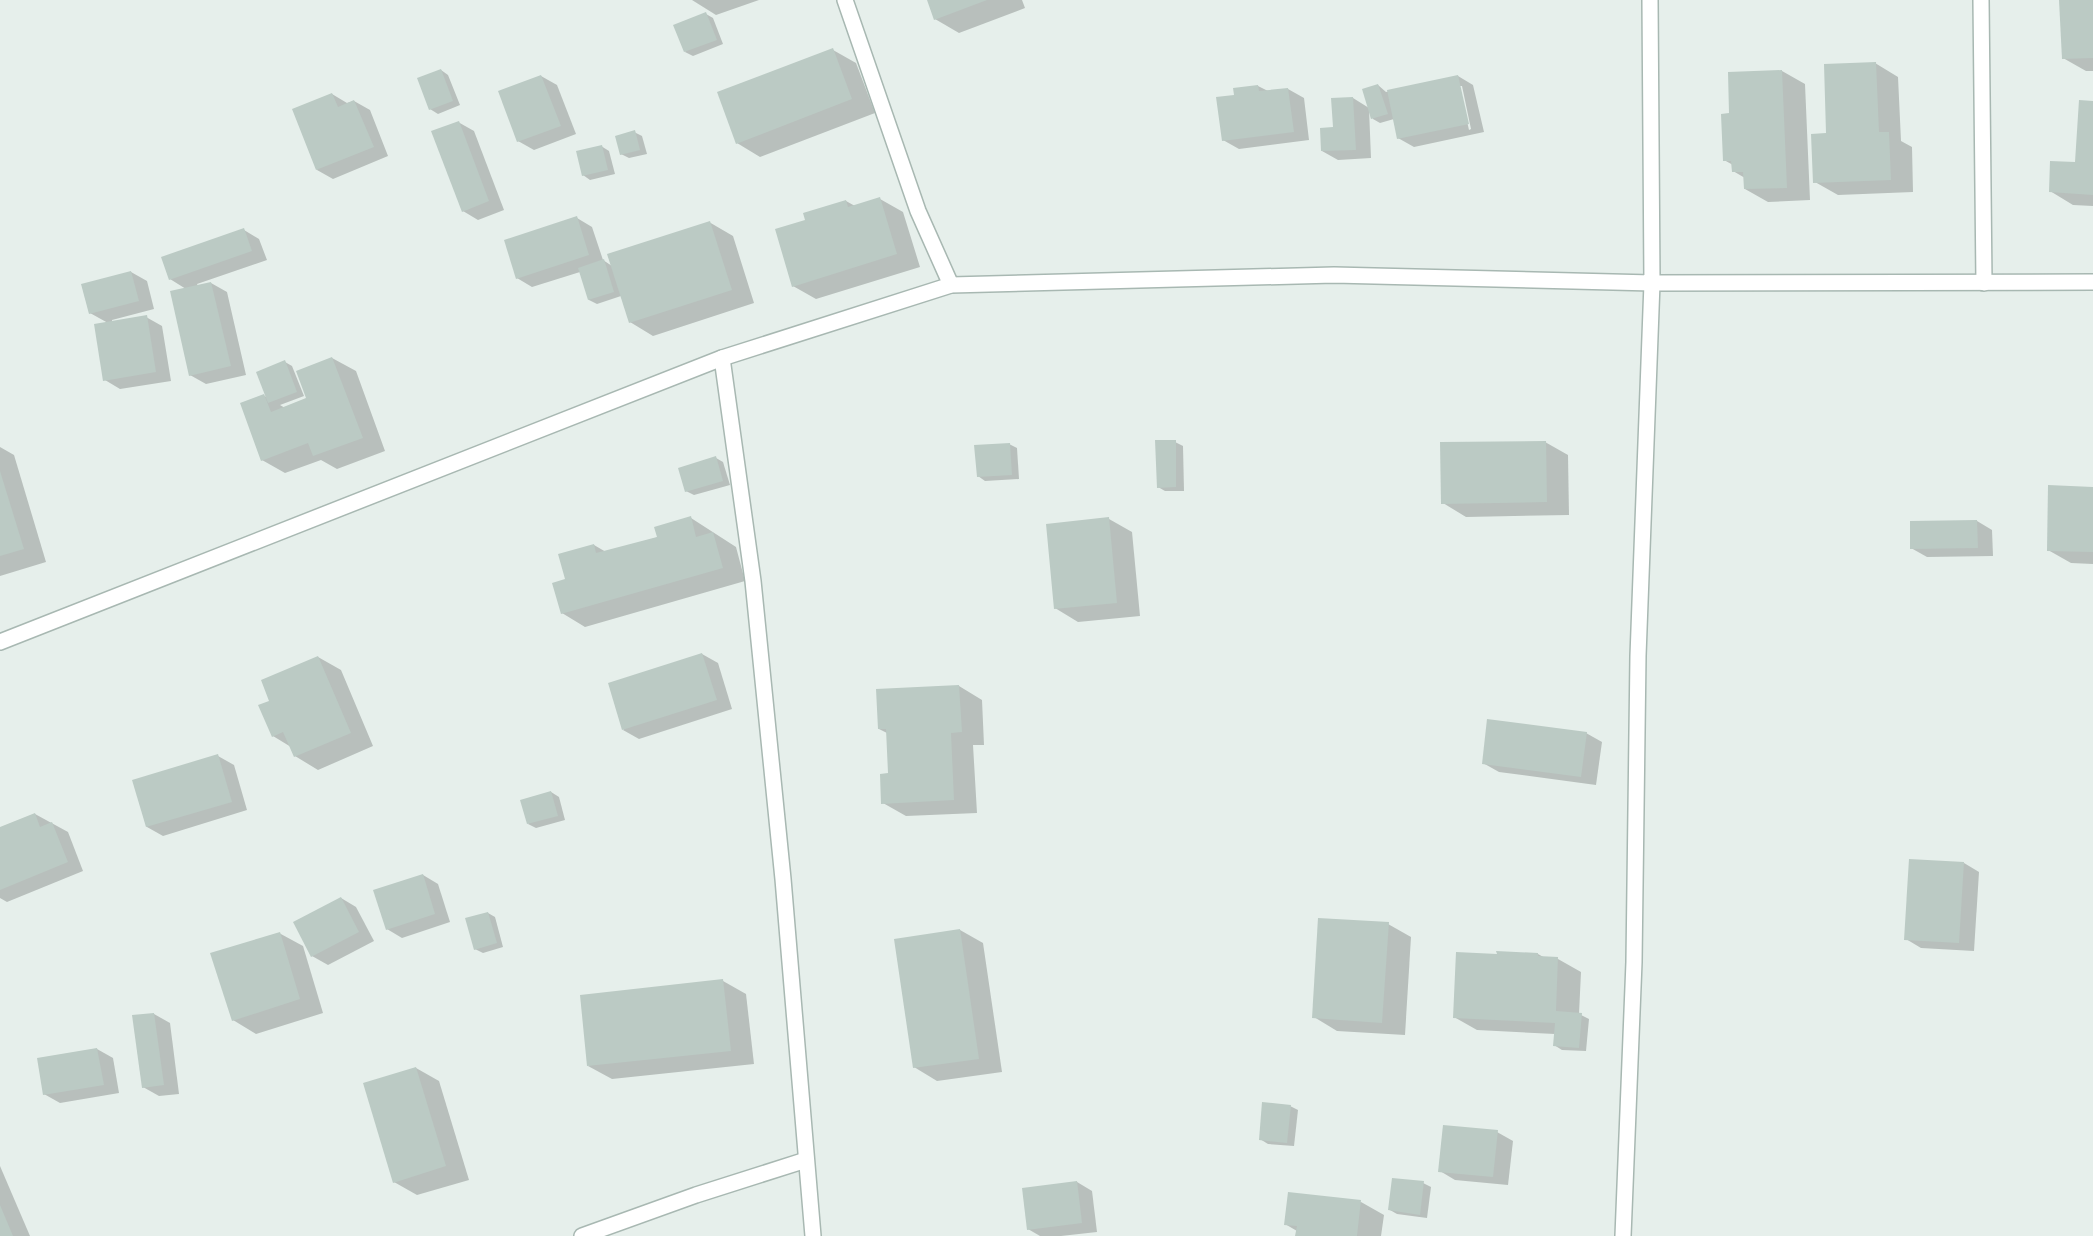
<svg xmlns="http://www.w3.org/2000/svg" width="2093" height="1236" font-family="Figtree,sans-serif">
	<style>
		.shadow { fill: #0003; fill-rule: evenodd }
		.building { fill: #bbcac4 }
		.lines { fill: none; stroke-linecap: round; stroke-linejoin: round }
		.minor-casing { stroke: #a8b8b2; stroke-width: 18 }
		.minor { stroke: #fff; stroke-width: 15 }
	</style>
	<rect width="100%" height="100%" fill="#e6efeb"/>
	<g class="shadow">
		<path d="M692,0H759L716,15Z"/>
		<path d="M928,0H1022L1025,8L959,33L935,19Z"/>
		<path d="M2061,0H2093V71H2086L2063,58Z"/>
		<path d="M706,14L713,18L723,44L693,56L685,52Z"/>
		<path d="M833,50L856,63L875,113L760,157L737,143Z"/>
		<path d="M1875,63L1898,77L1901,141L1912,147L1913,192L1838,195L1815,182L1828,134Z"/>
		<path d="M441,70L448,75L460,105L438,114L430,109Z"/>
		<path d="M1782,71L1805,84L1810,200L1768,202L1745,189V178L1733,171V165L1724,160L1731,114Z"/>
		<path d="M541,76L557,85L576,134L534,150L518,141Z"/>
		<path d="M1458,76L1473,85L1484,132L1414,147L1398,138L1394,119L1380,123L1373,119L1369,109L1371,158L1338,160L1322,151L1353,98L1369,108L1378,85L1386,92ZM1459,86H1462L1471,129L1469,130Z"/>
		<path d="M1258,86L1268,91L1288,89L1304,98L1309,140L1239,149L1223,140L1235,96Z"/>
		<path d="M332,94L347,103L354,101L370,110L388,156L333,179L317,170Z"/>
		<path d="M2093,102V206L2073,205L2050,191L2076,164Z"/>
		<path d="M458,122L474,131L504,210L478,220L463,211Z"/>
		<path d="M634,132L642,136L647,154L629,158L621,154Z"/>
		<path d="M601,146L609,151L615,174L590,180L583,175Z"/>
		<path d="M880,199L903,212L920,267L816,299L793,286L807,220L846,201L855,206Z"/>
		<path d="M577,218L592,227L603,260L612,266L709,222L733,236L754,303L653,336L630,322L621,296L597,304L589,300L580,272L532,287L517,278Z"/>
		<path d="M244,230L259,239L267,260L197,284L198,286L211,283L227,292L246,375L206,384L190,375L186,289L170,279Z"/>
		<path d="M131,272L147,281L154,309L112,320V322L146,317L162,326L171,381L120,389L105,380L108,323L90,313Z"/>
		<path d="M332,358L356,371L385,451L337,469L321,460L285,473L262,460L263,395L268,398L285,362L292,366L304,396L280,405L285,408L308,399Z"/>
		<path d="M1175,442L1183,446L1184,491H1165L1158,487Z"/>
		<path d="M1545,442L1568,455L1569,515L1466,517L1443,503Z"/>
		<path d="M1009,444L1017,448L1019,479L985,481L978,476Z"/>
		<path d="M0,447L14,455L46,562L0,576Z"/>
		<path d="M716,458L723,462L730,485L694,495L686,491Z"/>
		<path d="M2093,488V564L2071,563L2048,550Z"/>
		<path d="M691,518L736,547L745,581L585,627L562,613L567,580L594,545L606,552L659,537Z"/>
		<path d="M1109,519L1132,532L1140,616L1078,622L1055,608Z"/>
		<path d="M1977,521L1992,530L1993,556L1927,557L1911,548Z"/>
		<path d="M702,654L718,663L732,709L639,739L623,730Z"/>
		<path d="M318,657L341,670L373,746L318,770L295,756L291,747L273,736L271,701Z"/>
		<path d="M959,686L982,700L984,745H973L977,813L906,816L883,803L889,775L887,733L879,729Z"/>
		<path d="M1586,733L1602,742L1596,785L1499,772L1483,763Z"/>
		<path d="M218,756L234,765L247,810L163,836L147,827L134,781Z"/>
		<path d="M551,792L559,797L565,820L536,828L528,824Z"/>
		<path d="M35,814L68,832L83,871L7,902L0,898V828Z"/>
		<path d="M1964,863L1979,872L1974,951L1921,948L1906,939Z"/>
		<path d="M423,875L438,884L450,922L402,938L387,929Z"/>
		<path d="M341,898L356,907L374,941L328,965L312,956Z"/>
		<path d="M488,913L495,917L503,947L483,953L475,949Z"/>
		<path d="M1388,924L1411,937L1405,1035L1337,1031L1314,1017Z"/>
		<path d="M960,930L983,943L1002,1072L937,1081L914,1067Z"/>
		<path d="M279,933L303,946L323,1013L256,1034L233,1020Z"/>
		<path d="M1538,954L1545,958L1558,959L1581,972L1579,1014L1589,1019L1586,1051L1562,1050L1554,1045L1555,1034L1477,1030L1454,1017L1498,955Z"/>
		<path d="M723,981L746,994L754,1064L612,1079L588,1066Z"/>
		<path d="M154,1014L170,1023L179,1094L159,1096L143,1087Z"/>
		<path d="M97,1049L113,1058L119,1093L60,1103L44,1094Z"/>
		<path d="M416,1068L439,1081L469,1180L417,1195L394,1182Z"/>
		<path d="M1290,1106L1298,1110L1294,1146L1268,1144L1260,1139Z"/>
		<path d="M1497,1132L1513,1141L1508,1185L1455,1180L1440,1171Z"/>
		<path d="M0,1166L30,1236H0Z"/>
		<path d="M1077,1182L1092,1191L1097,1232L1061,1236H1040L1028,1229Z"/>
		<path d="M1423,1183L1431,1187L1427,1218L1397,1214L1390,1210Z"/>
		<path d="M1361,1202L1384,1215L1381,1236H1297V1231L1285,1224Z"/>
	</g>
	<g class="building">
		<path d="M927,0H987L934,20Z"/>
		<path d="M2059,0H2093V58L2062,59Z"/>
		<path d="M706,12L717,40L684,52L673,25Z"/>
		<path d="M833,48L852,99L736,144L717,92Z"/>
		<path d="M1876,62L1879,132H1889L1891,180L1813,183L1811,134L1826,133L1824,64Z"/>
		<path d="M441,69L453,101L429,110L417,78Z"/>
		<path d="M1782,70L1787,188L1744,189L1743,172H1732L1731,161H1723L1721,114L1729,113L1728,72Z"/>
		<path d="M541,75L561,126L517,142L498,91Z"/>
		<path d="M1458,75L1469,124L1397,139L1387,90Z"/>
		<path d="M1378,84L1388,114L1371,119L1362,89Z"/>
		<path d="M1258,85L1259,91L1288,88L1294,132L1222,141L1216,97L1234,95L1233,88Z"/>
		<path d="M332,93L338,107L354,100L374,147L316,170L292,109Z"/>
		<path d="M1353,97L1356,150L1321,151L1320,128L1333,127L1331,98Z"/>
		<path d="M2079,100L2093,101V195L2049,192L2050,161L2075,162Z"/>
		<path d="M459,121L489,201L462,212L431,131Z"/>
		<path d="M635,130L640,150L620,155L615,136Z"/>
		<path d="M602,145L608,170L582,176L576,151Z"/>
		<path d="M880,197L897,254L792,287L775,229L805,220L803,213L846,200L848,207Z"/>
		<path d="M577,216L589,255L516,279L504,240Z"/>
		<path d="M710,221L732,290L629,323L607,254Z"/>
		<path d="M244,228L252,251L169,280L161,257Z"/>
		<path d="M604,259L614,292L588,300L578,268Z"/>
		<path d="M131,271L139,301L89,314L81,284Z"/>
		<path d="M211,282L231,366L189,376L170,291Z"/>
		<path d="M147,315L156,372L103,381L94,324Z"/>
		<path d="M332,357L363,438L313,456L308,443L261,461L240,403L264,394L271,412L306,398L296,371Z"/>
		<path d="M285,360L297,392L268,403L256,372Z"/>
		<path d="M1155,440H1176V487L1157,488Z"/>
		<path d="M1546,441L1547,502L1441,504L1440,442Z"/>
		<path d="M1010,443L1012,475L977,477L974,445Z"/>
		<path d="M716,456L723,481L685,492L678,468Z"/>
		<path d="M0,471L24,549L0,556Z"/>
		<path d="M2048,485L2093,487V552L2047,551Z"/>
		<path d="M691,516L696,537L713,532L723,568L561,614L552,583L565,579L558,554L594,544L596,553L657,537L654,527Z"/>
		<path d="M1109,517L1117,603L1054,609L1046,524Z"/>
		<path d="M1977,520L1978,548L1910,549V521Z"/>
		<path d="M702,653L717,700L622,730L608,683Z"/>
		<path d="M318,656L351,733L294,757L283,732L272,737L258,705L269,701L261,680Z"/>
		<path d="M959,685L962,732L951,733L954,800L881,804L880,774L888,773L886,729H878L876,689Z"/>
		<path d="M1487,719L1587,732L1581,777L1482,764Z"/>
		<path d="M218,754L232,802L146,827L132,780Z"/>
		<path d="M551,791L558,816L527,824L520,800Z"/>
		<path d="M35,813L40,827L52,822L68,862L0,890V827Z"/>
		<path d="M1909,859L1964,862L1959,943L1904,940Z"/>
		<path d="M423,874L435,914L386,930L373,890Z"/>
		<path d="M341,897L359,932L311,957L293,922Z"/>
		<path d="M488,912L497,943L474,950L465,918Z"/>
		<path d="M1318,918L1389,922L1382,1023L1312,1018Z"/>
		<path d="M960,929L979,1059L913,1068L894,939Z"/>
		<path d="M280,932L300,999L232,1021L210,953Z"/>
		<path d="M1496,951L1538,953V956L1558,957L1556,1011L1582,1013L1579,1048L1553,1046L1555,1023L1453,1018L1456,952L1497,954Z"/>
		<path d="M723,979L731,1051L587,1066L580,995Z"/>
		<path d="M154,1013L164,1085L142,1088L132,1015Z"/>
		<path d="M97,1048L104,1085L43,1095L37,1058Z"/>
		<path d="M416,1067L446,1166L393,1183L363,1083Z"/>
		<path d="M1262,1102L1291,1105L1287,1143L1259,1140Z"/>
		<path d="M1443,1125L1498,1130L1493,1177L1438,1172Z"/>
		<path d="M1392,1178L1424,1181L1420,1215L1388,1210Z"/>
		<path d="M1077,1181L1082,1223L1027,1230L1022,1188Z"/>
		<path d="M1288,1192L1361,1200L1357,1236H1295L1297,1226L1284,1225Z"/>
		<path d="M0,1205L13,1236H0Z"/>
	</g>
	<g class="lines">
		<g class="minor-casing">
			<g id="minor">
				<path d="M845,0L918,211L951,285"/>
				<path d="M1981,0L1984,283"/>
				<path d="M722,358L753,581L783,879L813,1236"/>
				<path d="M0,642L722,358L951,285L1334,275L1652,283L1650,0"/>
				<path d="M582,1236L696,1195L806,1160"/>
				<path d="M1623,1236L1634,962L1638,656L1652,283L2093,282"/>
			</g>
		</g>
		<use href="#minor" class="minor"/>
	</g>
</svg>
